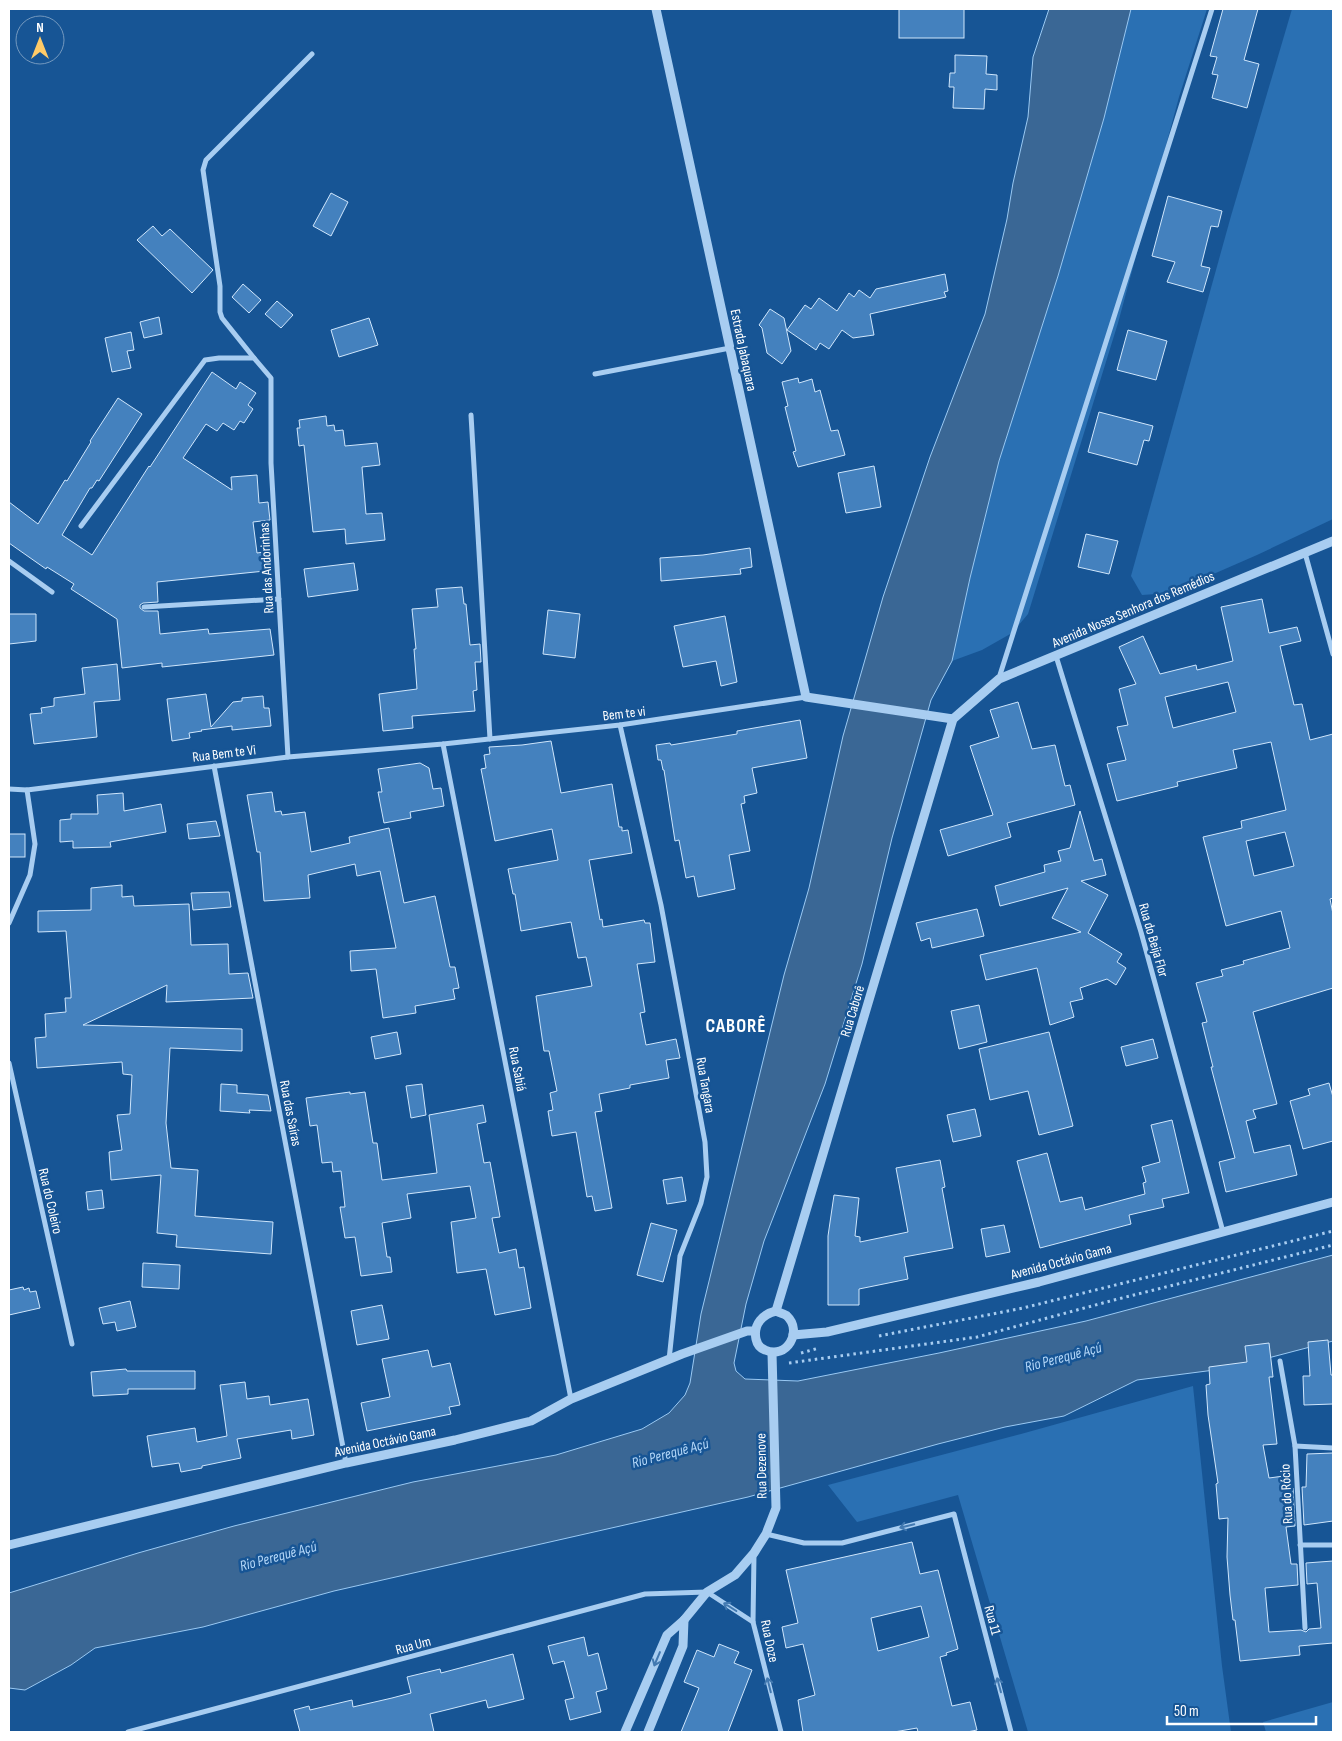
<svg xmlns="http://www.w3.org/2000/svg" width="1342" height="1741" font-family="'Sofia Sans Condensed',sans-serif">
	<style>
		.green { fill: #2a70b3 }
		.water { fill: #3a6795; stroke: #9ac9f3 }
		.building { fill: #4481be; stroke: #cfe6fc; fill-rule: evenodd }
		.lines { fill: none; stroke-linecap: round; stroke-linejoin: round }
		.path { stroke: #a8cdf1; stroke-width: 3; stroke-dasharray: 2.5 4; stroke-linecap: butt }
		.minor { stroke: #a8cdf1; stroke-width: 5 }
		.tertiary { stroke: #a8cdf1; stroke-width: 9 }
		.oneway { stroke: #4279b1 }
		.labels { text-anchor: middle; stroke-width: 5; stroke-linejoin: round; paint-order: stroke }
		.street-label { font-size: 14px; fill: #fff; stroke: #175595 }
		.water-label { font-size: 15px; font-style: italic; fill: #b4d7f8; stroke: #175595 }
		.district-label { font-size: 19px; font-weight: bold; letter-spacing: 1px; fill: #fff; stroke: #175595 }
	</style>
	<rect width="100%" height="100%" fill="#175595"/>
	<g class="green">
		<path d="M1131,9H1207L1179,97L1118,323L1028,614L1012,633L982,650L952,661L970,578L999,461L1058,276L1104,118Z"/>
		<path d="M1292,9H1333V519L1257,555L1170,593L1142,595L1131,576L1231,216Z"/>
		<path d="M1193,1386L1222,1666L1231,1732H1028L958,1495L857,1522L828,1485L1021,1434Z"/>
		<path d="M1333,1702V1732H1266L1263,1722Z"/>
	</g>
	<path class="water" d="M1049,9H1131L1104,118L1058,276L999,461L970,578L952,661L931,700L892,838L862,964L825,1084L764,1241L746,1304L734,1363L736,1371L745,1379L798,1381L939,1353L1086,1321L1333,1255V1341L1230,1368L1137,1380L1064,1416L1005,1427L938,1444L748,1497L334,1591L203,1627L95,1648L71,1665L25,1690L9,1688V1593L138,1553L234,1526L413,1482L556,1455L642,1429L669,1413L685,1395L690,1383L701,1314L784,975L809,888L843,736L883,597L930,457L985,314L1007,219L1013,183L1028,117L1033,57Z"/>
	<g class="building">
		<rect x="899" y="9" width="65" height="29"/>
		<path d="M1223,9H1258L1244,60L1259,64L1247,108L1212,98L1218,75L1212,74L1217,57L1210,56Z"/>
		<path d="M955,55L987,56L986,74L997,75V90L985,89L984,109L953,108L954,87H949L950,73H955Z"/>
		<path d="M331,193L348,202L331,236L313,226Z"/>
		<path d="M1168,196L1222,211L1218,227L1211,226L1201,266L1210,268L1203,292L1167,282L1175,262L1152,256Z"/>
		<path d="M153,226L162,236L170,229L213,270L192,293L137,240Z"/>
		<path d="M945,274L948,291L944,292L946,297L870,314L874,335L853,338L842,330L829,349L820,343L816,350L787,330L805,305L811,309L819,298L837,311L849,293L854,297L859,290L870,298L876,289Z"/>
		<path d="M243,284L261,300L249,313L232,297Z"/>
		<path d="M277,301L293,315L281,328L265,314Z"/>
		<path d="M770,309L784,318L791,351L782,364L767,353L762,328L759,325Z"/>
		<path d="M159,317L162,334L144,338L140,322Z"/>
		<path d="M369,318L378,345L339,357L331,330Z"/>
		<path d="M1128,330L1167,341L1156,380L1117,370Z"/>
		<path d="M131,332L134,350L127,351L131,368L112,372L105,338Z"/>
		<path d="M212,372L236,389L240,382L256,393L248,405L253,409L244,423L240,421L234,430L223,423L217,431L206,424L183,458L232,490L231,477L257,475L259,503L268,502L270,520L253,522L257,553L264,552L265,571L157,582L158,602L143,603L140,605V608L144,611H158L160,634L208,629L209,634L270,629L274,655L162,667V663L122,668L117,619L71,589L74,584L47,567L46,569L9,543V502L38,524L65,480L67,481L91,442L90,441L118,398L142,414L99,481L97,480L92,488H90L62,535L92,555L149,466L150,467Z"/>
		<path d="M798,378L799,383L812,379L815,392L820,390L831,431L838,430L845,455L798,467L793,452L796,451L785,407L788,406L782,382Z"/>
		<path d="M1099,412L1153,426L1149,441L1144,440L1137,465L1088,452Z"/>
		<path d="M326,416L327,426L334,425L335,431L343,430L345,446L377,443L380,465L362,467L366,514L382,513L385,540L346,544L345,529L313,532L304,445L299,446L297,428H300L299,420Z"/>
		<path d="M874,466L881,507L846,513L838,473Z"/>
		<path d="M1086,534L1118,541L1109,574L1078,567Z"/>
		<path d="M750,548L752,567L740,569L741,574L661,581L660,558L703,555Z"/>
		<path d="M354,563L358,590L308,597L304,569Z"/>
		<path d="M462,587L464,604H466L470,645L480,644L481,662H475L477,690L473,691L475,711L412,716L413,728L383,731L379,694L417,689L414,649H416L412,609L438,607L436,589Z"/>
		<path d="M1262,599L1269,633L1297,627L1301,641L1280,646L1294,705L1302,704L1310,740L1333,734V898L1330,899L1333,914V988L1253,1012L1277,1104L1253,1110L1256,1118L1246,1121L1254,1153L1290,1145L1297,1175L1226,1192L1219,1162L1235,1158L1211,1067H1213L1202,1023L1207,1022L1196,983L1223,976L1221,970L1244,964L1243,961L1290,948L1281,911L1226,926L1203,837L1242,828L1241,821L1286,810L1271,742L1233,750L1237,768L1177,782L1178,786L1117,801L1107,764L1126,760L1117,727L1128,725L1119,689L1136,684L1119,647L1143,636L1160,674L1196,665L1197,670L1233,661L1221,607ZM1228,682L1236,712L1173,728L1165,697ZM1285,832L1294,866L1254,876L1246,841Z"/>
		<path d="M548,610L580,614L575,658L543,654Z"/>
		<path d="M9,614H36V641L9,644Z"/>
		<path d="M725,616L737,682L721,686L716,661L683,667L674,626Z"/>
		<path d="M117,664L120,700L94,702L97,737L34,744L30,714L42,713L41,708L54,706V698L85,694L82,668Z"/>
		<path d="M206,694L211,727L233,702L242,701V698L263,696L264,708H269L271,726L232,730V726L201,730L202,731L189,733L190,738L172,741L167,699Z"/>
		<path d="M1018,702L1032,749L1055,745L1065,786L1070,785L1075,805L1007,823L1011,837L948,856L940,830L993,815L970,746L999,737L990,710Z"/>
		<path d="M800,720L807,758L752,768L757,793L744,796L745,803L741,804L750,851L729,855L735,889L698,897L694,876L686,878L679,840L675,841L664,770H663L661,760H658L656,745L670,743L671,745L737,734V731Z"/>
		<path d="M551,741L561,793L612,784L619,827H622V831L628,830L632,853L589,860L600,920L602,919L603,927L644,920L645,923H650L655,962L637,964L645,1012L640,1013L646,1045L676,1039L680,1058L666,1060L669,1078L630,1085V1088L599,1094L602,1111L595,1112L612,1208L595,1211L592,1196L587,1197L576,1132L552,1136L548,1111L553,1110L550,1093L557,1091L549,1051H544L536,996L592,986L586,957L578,958L571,922L521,931L515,894H513L508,869L558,860L552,829L495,841L481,769L486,768L484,755L490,754L489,747L522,745Z"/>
		<path d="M420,763L429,768L433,789L441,788L444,806L410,812L411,818L384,823L378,792H382L378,769Z"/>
		<path d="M272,792L275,812L281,811L282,815L305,812L311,852L350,843L349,837L389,828L404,903L435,896L450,967H455L459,988L453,989L455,999L415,1006L416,1013L383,1018L376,969L351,971L350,951L396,948L380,871L357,876L355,864L308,875L310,898L264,901L260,852H257L247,795Z"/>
		<path d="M123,793L124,811L161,804L166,832L110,842L111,847L73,848V841L60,842V820L71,819V814H98L97,795Z"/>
		<path d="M1080,811L1094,861L1102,859L1106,875L1081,881L1108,895L1088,933L1122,954L1117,962L1126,968L1116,985L1107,979L1080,988L1083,999L1070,1002L1074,1017L1050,1025L1037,968L986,980L980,955L1081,932L1052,918L1068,888L1000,906L995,886L1045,872L1044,865L1061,861L1058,851L1070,848Z"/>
		<path d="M216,821L220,836L189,839L187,824Z"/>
		<rect x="9" y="834" width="16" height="23"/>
		<path d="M122,885V897L133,896L134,906L189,904L191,945L228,944L229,974L248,973L253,998L166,1002L167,985L83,1025L242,1029V1051L170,1048L166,1123L171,1168L198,1170L195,1216L273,1222L271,1254L176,1247L177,1235L157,1233L161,1175L111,1180L109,1152L122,1150L117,1115L130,1114L132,1075L123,1074L122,1062L37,1068L35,1038L46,1037L45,1014L66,1012L65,998H71V993L66,931L38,932V911L91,910V888Z"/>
		<path d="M229,892L231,907L193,910L191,893Z"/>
		<path d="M977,909L984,936L932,948L930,938L921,941L916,923Z"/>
		<path d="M979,1005L987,1042L959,1049L951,1011Z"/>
		<path d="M397,1032L401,1054L375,1059L371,1037Z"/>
		<path d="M1049,1032L1073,1126L1039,1135L1028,1091L990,1100L979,1049Z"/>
		<path d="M1153,1039L1158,1058L1126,1066L1121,1047Z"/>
		<path d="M1329,1083L1333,1097V1141L1303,1149L1290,1101L1310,1095L1308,1089Z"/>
		<path d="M221,1084L237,1085V1093L268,1095L271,1111L249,1110L250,1113L220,1111Z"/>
		<path d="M422,1084L426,1115L411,1118L406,1086Z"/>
		<path d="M350,1092V1094L365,1092L373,1143H377L382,1180L437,1173L429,1115L483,1105L486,1122L477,1124L484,1163L490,1162L500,1217L492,1218L499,1253L516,1249L519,1268L524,1267L531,1308L495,1315L486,1269L457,1273L451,1222L476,1218L470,1186L407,1194L411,1218L382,1223L387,1257H390L392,1272L361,1276L355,1237L345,1238L340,1207H345L341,1171L333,1172L332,1162L322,1163L317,1125L310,1126L306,1098Z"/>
		<path d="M975,1109L981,1136L953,1142L947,1115Z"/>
		<path d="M1172,1120L1189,1193L1162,1199L1164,1207L1129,1215L1131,1224L1040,1248L1017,1161L1047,1153L1060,1202L1082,1197L1085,1210L1145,1194L1143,1183L1146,1182L1142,1167L1160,1162L1151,1125Z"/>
		<path d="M940,1160L945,1187L942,1188L953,1248L904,1257L908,1279L859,1289V1305H828V1236L834,1195L859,1198L855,1236L860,1237V1242L908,1232L896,1168Z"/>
		<path d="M682,1177L686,1201L667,1204L663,1180Z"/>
		<path d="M102,1190L104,1208L88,1210L86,1192Z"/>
		<path d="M651,1223L677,1230L663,1282L637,1275Z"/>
		<path d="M1004,1225L1010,1252L986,1257L981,1229Z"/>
		<path d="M143,1263L180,1265L179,1289L142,1287Z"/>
		<path d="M23,1287L24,1290L29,1288L30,1292L36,1291L40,1308L9,1315V1290Z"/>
		<path d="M130,1301L136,1327L117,1331L115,1322L103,1324L99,1308Z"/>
		<path d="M382,1305L389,1339L357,1345L351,1311Z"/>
		<path d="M1328,1340L1331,1375H1333V1404L1304,1405L1303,1376H1310L1308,1342Z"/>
		<path d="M1269,1343L1273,1377H1269L1277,1444L1263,1445L1269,1478L1284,1476L1286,1488H1293L1295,1526L1286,1527L1291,1564H1297L1298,1585L1265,1588L1269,1632L1301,1630L1306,1632L1309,1629L1321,1628L1317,1583L1307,1584L1306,1563L1333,1561V1643L1299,1646L1300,1655L1240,1661L1235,1620H1233L1230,1595L1227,1557L1228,1518L1219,1519L1216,1484L1218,1483L1208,1415L1206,1385L1210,1384L1209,1367L1247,1362L1245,1346Z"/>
		<path d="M428,1350L432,1367L450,1363L460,1405L449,1407L451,1414L367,1431L361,1403L390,1397L382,1359Z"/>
		<path d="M126,1369L127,1371H195V1389H128V1394L93,1396L91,1372Z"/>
		<path d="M245,1382L247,1399L269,1396L270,1405L308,1399L314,1435L292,1439L291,1430L237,1439L241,1458L202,1466V1468L181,1472L179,1463L152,1467L147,1436L195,1428L197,1442L227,1436L220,1385Z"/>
		<path d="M1333,1453V1521L1304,1525L1302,1487H1306L1307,1454Z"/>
		<path d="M912,1542L920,1574L938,1570L958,1649L946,1653L947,1655L940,1657L952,1706L970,1702L977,1730L967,1732H918L917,1728L894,1732H803L798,1700L815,1695L803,1644L786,1648L782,1627L798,1623L786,1570ZM921,1606L929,1637L878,1651L871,1618Z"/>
		<path d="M584,1637L588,1656L598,1653L607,1689L596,1692L601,1712L570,1720L565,1700L574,1698L564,1661L553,1664L548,1646Z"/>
		<path d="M719,1644L739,1652L734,1663L752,1670L728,1732H681L699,1688L684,1682L697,1650L714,1657Z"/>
		<path d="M513,1654L524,1699L488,1708L486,1700L430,1714L434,1732H300L294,1710L309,1706L310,1710L352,1700L353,1707L392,1698L411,1693L407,1677L440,1669L441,1673Z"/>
	</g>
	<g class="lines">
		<g class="path">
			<path d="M879,1336L1023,1308L1333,1231"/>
			<path d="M801,1353L819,1348"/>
			<path d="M789,1363L977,1337L1114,1300L1333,1245"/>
		</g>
		<g class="minor">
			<path d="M254,358L222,318L220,312V286L203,170L206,160L312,54"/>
			<path d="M595,374L730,348"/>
			<path d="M471,415L490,739"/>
			<path d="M81,526L205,360L219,358H254L271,378V463L288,757"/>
			<path d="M1305,553L1333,654"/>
			<path d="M9,561L52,592"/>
			<path d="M144,607L279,599"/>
			<path d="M1056,656L1141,932L1223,1232"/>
			<path d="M999,678L1212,9"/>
			<path d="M620,725L661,905L705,1142L707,1177L701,1203L680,1256L669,1360"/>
			<path d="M443,744L571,1399"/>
			<path d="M214,766L346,1463"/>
			<path d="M9,789L27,790L288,757L443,744L620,725L806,697"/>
			<path d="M9,923L30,875L35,844L27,790"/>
			<path d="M9,1063L72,1344"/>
			<path d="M1280,1361L1295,1446L1305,1628"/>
			<path d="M1295,1446L1333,1448"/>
			<path d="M766,1534L804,1543H842L954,1514L1011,1732"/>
			<path d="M1300,1545H1333"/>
			<path d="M754,1554L753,1622L781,1732"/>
			<path d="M128,1732L645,1594L707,1592L753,1622"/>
		</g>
		<g class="tertiary">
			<path d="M656,9L806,697L953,719"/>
			<path d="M953,719L999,679L1333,541"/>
			<path d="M776,1311L953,719"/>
			<path d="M776,1311C779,1313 785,1314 787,1316C803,1331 787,1360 765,1350C760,1348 757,1344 756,1339C753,1324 763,1314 776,1311Z"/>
			<path d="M793,1335L827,1332L1039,1282L1333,1202"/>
			<path d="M9,1545L346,1463L455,1440L531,1421L571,1399L682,1354L747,1331H755"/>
			<path d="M625,1732L667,1635L684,1620L707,1592L735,1575L754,1553L766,1534L776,1508L772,1353"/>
			<path d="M648,1732L683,1646L684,1620"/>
		</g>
	</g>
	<defs><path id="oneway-shaft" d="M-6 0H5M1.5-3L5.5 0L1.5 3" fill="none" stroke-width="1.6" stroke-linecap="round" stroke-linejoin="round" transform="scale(1.25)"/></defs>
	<g class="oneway">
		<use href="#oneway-shaft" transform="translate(907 1526) rotate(166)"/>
		<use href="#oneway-shaft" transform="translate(730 1607) rotate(-148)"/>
		<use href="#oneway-shaft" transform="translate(657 1659) rotate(113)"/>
		<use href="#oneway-shaft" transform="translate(769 1685) rotate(-104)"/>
		<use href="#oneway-shaft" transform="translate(999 1685) rotate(-105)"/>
	</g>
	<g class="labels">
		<g class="street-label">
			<text transform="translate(744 350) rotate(78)" y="5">Estrada Jabaquara</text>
			<text transform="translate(266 568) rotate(-93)" y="5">Rua das Andorinhas</text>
			<text transform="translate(1133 609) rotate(-23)" y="5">Avenida Nossa Senhora dos Remédios</text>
			<text transform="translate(624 713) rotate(-7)" y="5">Bem te vi</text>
			<text transform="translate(224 753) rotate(-7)" y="5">Rua Bem te Vi</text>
			<text transform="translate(1154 940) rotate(74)" y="5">Rua do Beija Flor</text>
			<text transform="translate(852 1011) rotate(-73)" y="5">Rua Caborê</text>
			<text transform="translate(518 1069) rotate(79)" y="5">Rua Sabiá</text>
			<text transform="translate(706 1085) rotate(80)" y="5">Rua Tangara</text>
			<text transform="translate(291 1113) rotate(79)" y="5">Rua das Saíras</text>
			<text transform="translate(51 1201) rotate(77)" y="5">Rua do Coleiro</text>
			<text transform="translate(1061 1261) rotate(-15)" y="5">Avenida Octávio Gama</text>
			<text transform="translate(385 1441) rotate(-12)" y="5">Avenida Octávio Gama</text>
			<text transform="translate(761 1466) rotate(-91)" y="5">Rua Dezenove</text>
			<text transform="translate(1286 1494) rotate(-93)" y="5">Rua do Rócio</text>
			<text transform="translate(993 1620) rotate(75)" y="5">Rua 11</text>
			<text transform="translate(770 1641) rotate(78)" y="5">Rua Doze</text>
			<text transform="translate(413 1645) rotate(-15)" y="5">Rua Um</text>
		</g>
		<g class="water-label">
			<text transform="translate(1063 1357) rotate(-15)" y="5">Rio Perequê Açú</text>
			<text transform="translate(670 1453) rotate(-15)" y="5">Rio Perequê Açú</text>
			<text transform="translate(278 1556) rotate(-15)" y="5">Rio Perequê Açú</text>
		</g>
		<g class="district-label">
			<text x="736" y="1032">CABORÊ</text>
		</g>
	</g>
	<rect width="1342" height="1741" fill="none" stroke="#ffffff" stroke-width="20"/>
	<g transform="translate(40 40)"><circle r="24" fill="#175595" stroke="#7499bf"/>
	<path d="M0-4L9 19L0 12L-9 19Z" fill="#ffcb68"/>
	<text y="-8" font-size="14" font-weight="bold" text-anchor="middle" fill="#ffffff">N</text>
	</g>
	<path d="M1167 1716v8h149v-8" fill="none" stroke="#ffffff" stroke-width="2.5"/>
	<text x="1174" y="1716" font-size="15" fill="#ffffff" stroke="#175595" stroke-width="4" paint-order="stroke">50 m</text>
</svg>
